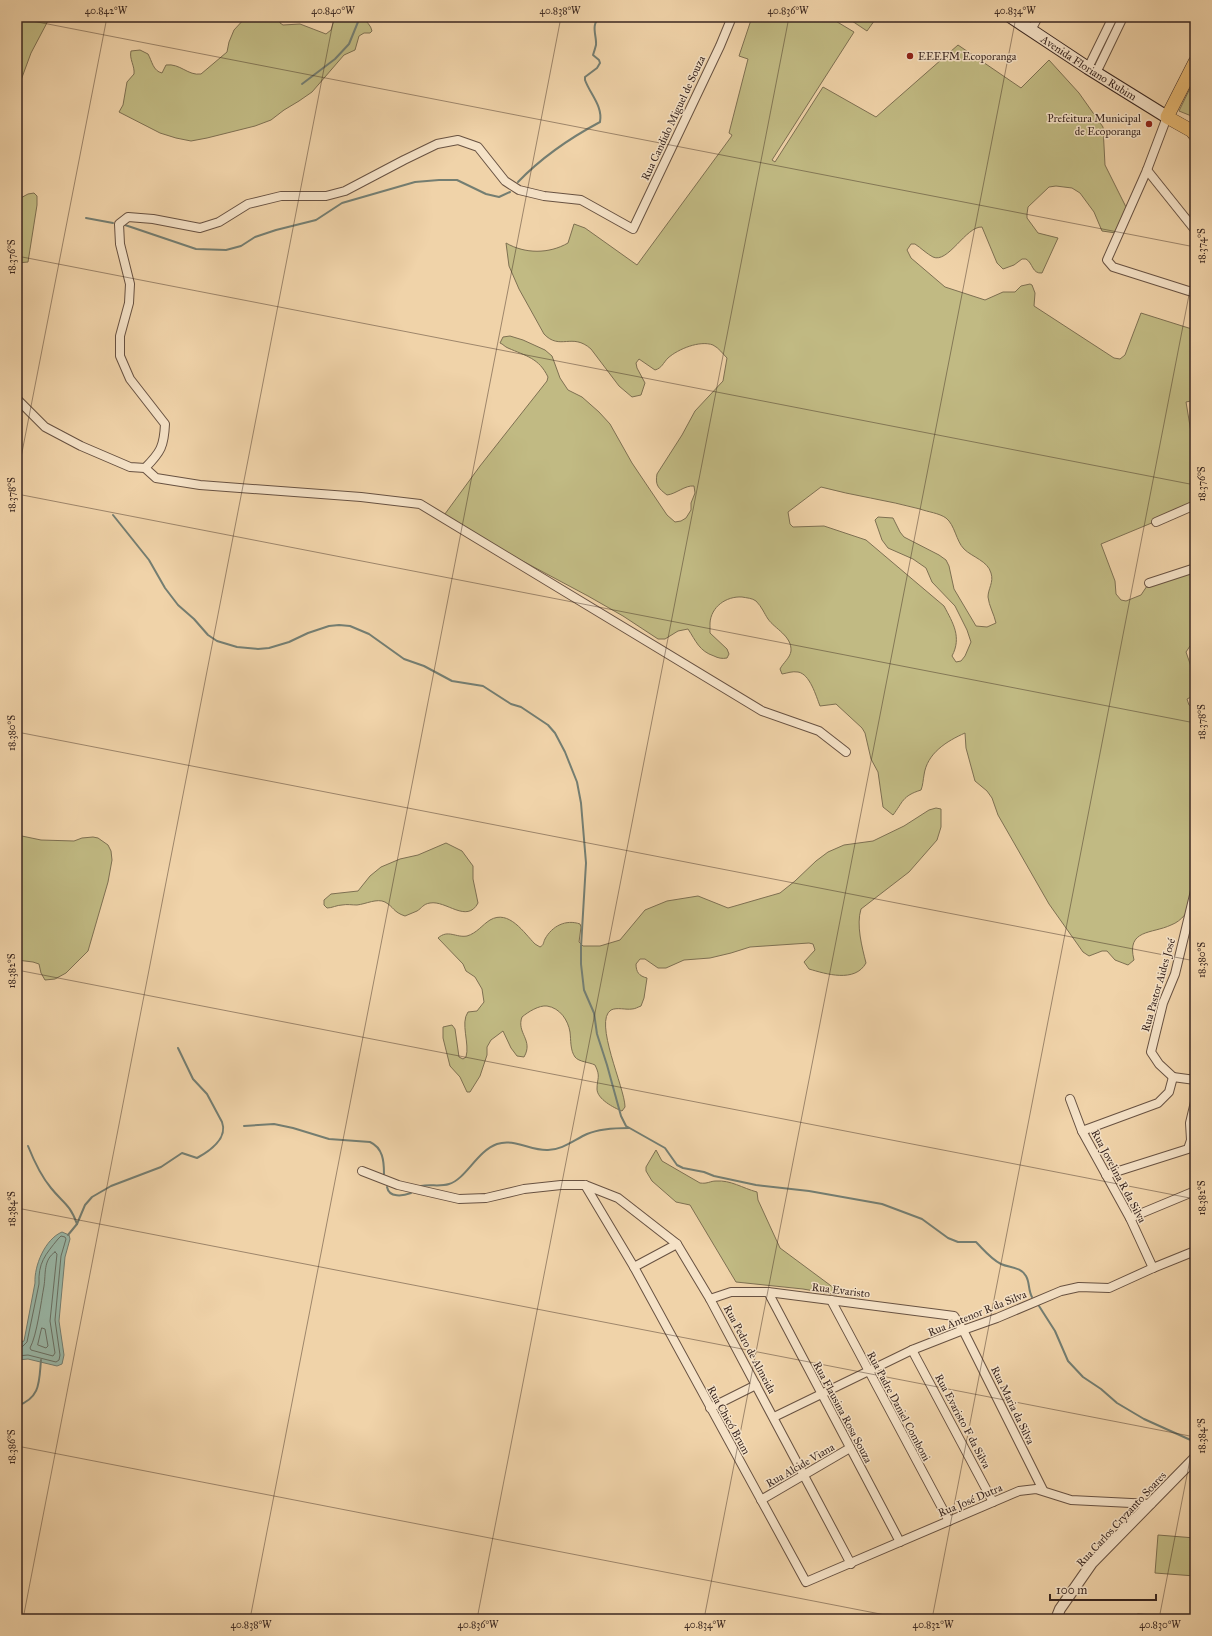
<svg xmlns="http://www.w3.org/2000/svg" width="1212" height="1636" font-family="'IM FELL Great Primer',serif">
	<style>
		.green { fill: #c1ba83; stroke: #7e7052; fill-rule: evenodd }
		.water { fill: #9ab8a8; stroke: #747e72 }
		.lines { fill: none; stroke-linecap: round; stroke-linejoin: round }
		.shore { stroke: #6a7064; stroke-width: 1 }
		.stream { stroke: #747e72; stroke-width: 2 }
		.minor-casing { stroke: #685242; stroke-width: 10 }
		.tertiary-casing { stroke: #685242; stroke-width: 12 }
		.secondary-casing { stroke: #3a2720; stroke-width: 14 }
		.primary-casing { stroke: #3a2720; stroke-width: 14 }
		.minor { stroke: #f5e2c7; stroke-width: 8 }
		.tertiary { stroke: #f5e2c7; stroke-width: 10 }
		.secondary { stroke: #f5e2c7; stroke-width: 12 }
		.primary { stroke: #e8ba74; stroke-width: 13 }
		.ticks { fill: none; stroke: #3a2720; stroke-width: 1; stroke-opacity: 0.45 }
		.poi-dot { fill: #8f2418; stroke: #f5e2c7; stroke-width: 1.5 }
		.labels { text-anchor: middle; stroke-width: 3; stroke-linejoin: round; paint-order: stroke }
		.poi-label { font-size: 11px; fill: #3a2720; stroke: #f5e2c7; text-anchor: start }
		.street-label { font-size: 11px; fill: #3a2720; stroke: #f5e2c7 }
		.neatline { fill: none; stroke: #3a2720; stroke-width: 1.5 }
		.ticks-label { font-size: 10px; text-anchor: middle; fill: #3a2720 }
	</style>
	<rect width="100%" height="100%" fill="#f0d3a9"/>
	<filter id="stains"><feTurbulence type="fractalNoise" baseFrequency=".005" numOctaves="4"/><feColorMatrix values="0 0 0 0 .2 0 0 0 0 .09 0 0 0 0 .02 0 0 0 .5 -.17"/></filter>
	<radialGradient id="worn" r=".72"><stop offset=".6" stop-color="#630" stop-opacity="0"/><stop offset="1" stop-color="#630" stop-opacity=".3"/></radialGradient>
	<g class="green">
		<path d="M17,17H50L31,53L17,91Z"/>
		<path d="M246,17H279L280,23L283,25L300,24L326,34L331,30L335,17H363C366,22 371,25 372,31L370,33H364L359,36L355,50L344,55L312,92L299,101L284,110L271,120L255,126L207,138L191,141L176,138L160,133L119,112L123,105L127,82L134,74C135,66 129,59 131,51L140,50L148,54C152,61 153,71 162,73L166,65C180,63 188,76 201,74L227,52L229,42L234,30Z"/>
		<path d="M752,17H829L854,32L772,160L775,162L823,87L876,117L958,45L1021,88L1049,60L1079,93L1103,127L1105,165L1127,209L1116,233L1102,231L1094,212L1080,193L1072,188L1056,186L1049,187L1028,207L1027,214V218L1038,233L1058,238L1042,273C1032,274 1033,263 1026,259H1022L1014,265L1003,269L997,263L982,227C966,226 948,264 933,257C927,254 921,248 915,244H911L907,250L911,258L945,287L985,300L1003,292H1015L1021,286L1030,284L1032,285L1035,293L1034,306L1114,358L1120,359L1125,355L1141,313L1195,330V400L1186,402L1195,456V505L1101,544L1115,581L1116,594L1121,600L1126,601L1141,595L1149,583L1195,571V644L1190,646L1186,652L1195,678V695L1187,699L1189,705L1195,709V901C1188,911 1182,921 1171,925C1152,934 1126,929 1134,960L1128,965L1115,960L1107,951H1102L1089,956L1083,952L1049,904L998,815L992,798L987,791L975,781L966,748L965,733C947,741 927,753 924,775C923,780 923,785 921,790C902,796 903,802 893,815L883,807L878,772L871,759L865,733L862,728L836,704L820,706C816,696 810,674 798,672C792,671 788,673 782,674L780,669C783,663 790,658 791,651C792,636 775,629 768,619C764,613 762,607 756,601C752,598 747,598 742,597C726,596 711,607 710,623C710,627 710,629 710,633L727,649L729,654L727,658C722,659 718,658 714,656C699,651 696,641 688,629L678,631L665,639H658L623,616L588,596L442,518L480,466L547,381L548,377C539,358 526,356 508,348C505,347 503,344 500,343L503,337L510,336L523,340L545,350L552,356L560,378L568,390L582,397L599,412L610,424L632,463L667,515L675,522L681,521L686,518L691,510V503L695,493L694,486C685,485 676,494 667,495C658,488 655,485 657,474L682,435L695,411L723,381L727,358C723,354 719,348 713,345C700,340 678,349 668,358C663,363 662,368 655,370L639,359L636,363L637,368L645,383L641,395L632,397L619,386L591,349C572,332 560,351 544,334L519,289L509,266L506,243C525,254 549,254 568,243L574,224L585,228L637,265L731,137L732,135L729,133L748,59L739,56ZM821,487C854,496 887,500 920,509C928,512 939,513 946,518C955,525 956,541 964,549C972,557 988,561 991,573C994,582 988,589 988,597C989,606 994,614 996,623L987,627L976,626L954,589L949,566L946,560L939,555L904,537L900,532L893,518L878,517L875,520L882,540L888,548L913,559L926,568L932,582L955,606L967,630L971,642L965,656L961,661L956,662L952,656C962,637 953,623 944,606L866,540L824,526L793,527L790,524L788,512Z"/>
		<path d="M846,17H877L867,31Z"/>
		<path d="M1195,78V115L1194,117L1179,111Z"/>
		<path d="M34,193L37,196V205L28,262L17,263V200L28,194Z"/>
		<path d="M936,808L941,809V827L937,840L909,872L861,909C856,925 862,947 866,963C855,983 826,974 809,969L804,962L815,950L813,944L809,943L750,947L731,953L710,958L684,960L666,968H658L645,959H640L636,964C636,972 639,976 647,978L644,998L641,1006C638,1007 635,1009 632,1009C626,1010 617,1007 611,1010C593,1021 625,1088 625,1107L622,1111C614,1108 597,1099 597,1089C597,1078 601,1077 595,1065C589,1062 579,1062 575,1057C570,1050 571,1040 570,1032C568,1020 560,1008 547,1006C539,1005 528,1012 522,1017C516,1033 534,1040 524,1057L517,1056L511,1048L503,1031L491,1040L487,1047V1055L480,1076L470,1092H467L460,1077L450,1066L443,1038V1027L452,1025L455,1029L459,1057L463,1059L466,1057C470,1044 460,1023 468,1012L477,1011L484,1002L482,989L475,977L466,971L463,964L438,938C448,929 456,938 467,936C477,933 482,925 490,920C509,909 524,933 535,944L540,947C544,945 543,943 545,939C552,926 566,919 580,924L581,927L579,942L583,946H600L620,940L645,910L667,901L698,896L728,908L780,893L795,881L816,861L828,852L844,845L873,841L904,826L929,810Z"/>
		<path d="M17,835L41,840L74,841L82,838L93,837L98,838L108,845L111,851L112,860L108,882L88,951L66,973L55,979L45,980L41,973L39,964L33,962L17,960Z"/>
		<path d="M446,843L462,851L473,866V879L478,903C467,924 446,900 430,903C423,904 422,908 417,911C413,913 409,914 405,916C393,912 394,907 385,902C377,898 366,904 357,905C352,905 347,904 342,905C337,905 332,908 327,908L324,905V900L331,894L358,891L370,876L381,867L400,859L418,855Z"/>
		<path d="M656,1150L662,1161L700,1183C708,1184 710,1181 716,1181C731,1180 742,1188 757,1192L758,1200L780,1248L838,1291L837,1295L803,1289L736,1282L690,1205L676,1202L652,1181L646,1171V1167Z"/>
		<path d="M1158,1535L1195,1538V1576L1155,1573Z"/>
		<path d="M1138,1614L1154,1615L1166,1619H1123Z"/>
	</g>
	<path class="water" d="M62,1232L69,1235L70,1239L65,1257L59,1321L64,1355L62,1364L57,1366L28,1359L17,1360V1344L24,1341L35,1283C34,1266 45,1239 62,1232Z"/>
	<g class="lines">
		<g class="shore">
			<path d="M55,1252L57,1254L50,1321L55,1353L53,1356L31,1350L30,1348C37,1335 41,1302 44,1286C46,1274 43,1260 55,1252Z"/>
			<path d="M42,1328L45,1329L48,1346L46,1348L38,1345Z"/>
			<path d="M17,1348L22,1347L27,1342L39,1284C38,1263 45,1255 58,1239L61,1236L65,1237L66,1239L61,1256L55,1320L60,1355L59,1360L56,1362L28,1355L17,1356"/>
		</g>
		<g class="stream">
			<path d="M302,84L335,59L349,44L360,17"/>
			<path d="M518,182C542,157 570,138 600,122C603,106 590,94 585,80V77L597,68L600,63L599,60L593,55C594,52 595,49 596,45C597,36 590,25 600,17"/>
			<path d="M86,218L113,223"/>
			<path d="M125,225L196,249L226,250L241,246L255,237L276,230L316,220L342,203L415,182L439,180H457L486,194L499,197L510,192"/>
			<path d="M113,515L149,560L165,588L178,605L194,619L208,635L217,641L237,647L258,649L269,648L289,642L308,633L329,626L339,625L350,626L369,634L404,659L424,666L452,681L483,686L511,704L521,707L548,725L555,733L565,752L577,782L581,803L586,863L581,947V964L584,990L594,1013L597,1034L607,1065L621,1116L626,1126L665,1148L677,1165L683,1168L704,1172L714,1176L756,1185L809,1191L882,1204L922,1219L948,1238L958,1242H976C984,1250 991,1259 1001,1264C1010,1268 1021,1267 1026,1276C1030,1283 1028,1290 1032,1297"/>
			<path d="M244,1126L274,1124L293,1128L329,1139L370,1142C383,1148 384,1161 384,1174"/>
			<path d="M28,1146C34,1161 41,1176 51,1188C63,1203 70,1204 77,1224"/>
			<path d="M421,1186C430,1184 440,1187 449,1184C466,1179 477,1151 497,1144C514,1138 531,1151 548,1150C562,1150 574,1140 587,1134C599,1129 615,1128 629,1128"/>
			<path d="M387,1187C389,1198 403,1196 411,1193"/>
			<path d="M68,1235L77,1224L85,1205L92,1197L111,1186L161,1167L182,1153L197,1158C210,1151 228,1138 222,1122L207,1094L193,1079L178,1048"/>
			<path d="M1039,1306L1055,1331L1068,1361L1083,1377L1101,1389L1117,1403L1144,1419L1195,1442"/>
			<path d="M17,1406C41,1398 39,1381 41,1360"/>
		</g>
		<g class="minor-casing">
			<g id="minor">
				<path d="M1031,30L1038,17"/>
				<path d="M1088,68L1113,17"/>
				<path d="M1096,73L1123,17"/>
				<path d="M1167,117L1147,170L1107,260L1113,267L1195,293"/>
				<path d="M1147,170L1195,230"/>
				<path d="M17,399L45,427L81,446L130,467L145,468L156,478L200,485L361,497L420,504L762,711L819,731L846,752"/>
				<path d="M145,468C161,452 164,446 165,424L130,379L120,356V336L129,303L130,284L120,244L119,224L128,217L153,219L200,228L219,222L248,204L281,196H326L345,191L404,160L437,144L458,140L478,147L505,181L519,190L544,196L581,200L633,229L720,46L732,17"/>
				<path d="M1156,522L1195,505"/>
				<path d="M1149,583L1195,568"/>
				<path d="M1173,1077L1159,1064L1151,1052L1163,1003L1175,974L1195,891"/>
				<path d="M1173,1077L1195,1080"/>
				<path d="M1070,1099L1082,1131L1130,1218L1153,1268"/>
				<path d="M1082,1131L1158,1103L1169,1092L1173,1077"/>
				<path d="M362,1171L398,1185L459,1199L486,1198L524,1189L561,1185H585L618,1198L677,1244L710,1299L851,1564"/>
				<path d="M1106,1175L1188,1149L1191,1140L1190,1123L1195,1102"/>
				<path d="M585,1185L634,1267L806,1582L1019,1491L1036,1489L1071,1500L1151,1504"/>
				<path d="M1130,1218L1195,1191"/>
				<path d="M634,1267L677,1244"/>
				<path d="M768,1292L900,1542"/>
				<path d="M710,1299L731,1292H768L954,1316L963,1330L1043,1490"/>
				<path d="M831,1300L949,1521"/>
				<path d="M912,1350L993,1502"/>
				<path d="M710,1408L756,1385"/>
				<path d="M774,1417L912,1350L963,1330L997,1318L1061,1291L1079,1287L1109,1288L1153,1268L1195,1251"/>
				<path d="M761,1500L850,1448"/>
			</g>
		</g>
		<g class="tertiary-casing">
			<path id="tertiary" d="M1056,1619L1060,1609L1092,1563L1195,1458"/>
		</g>
		<g class="secondary-casing">
			<g id="secondary">
				<path id="s1" d="M1011,17L1088,68L1167,117"/>
			</g>
		</g>
		<g class="primary-casing">
			<path id="primary" d="M1195,62L1167,117L1192,131L1195,135"/>
		</g>
		<use href="#minor" class="minor"/>
		<use href="#tertiary" class="tertiary"/>
		<use href="#secondary" class="secondary"/>
		<use href="#primary" class="primary"/>
	</g>
	<path class="ticks" d="M17,18L1195,247M17,256L1195,485M17,478L107,17M17,494L1195,723M17,732L1195,961M17,970L1195,1199M17,1208L1195,1437M17,1446L906,1619M23,1619L334,17M250,1619L561,17M477,1619L789,17M704,1619L1016,17M932,1619L1195,264M1159,1619L1195,1434"/>
	<g class="poi-dot">
		<circle cx="910" cy="56" r="4"/>
		<circle cx="1149" cy="124" r="4"/>
	</g>
	<g class="labels">
		<g class="poi-label">
			<text x="918" y="60">EEEFM Ecoporanga</text>
			<text x="1141" y="122" text-anchor="end">Prefeitura Municipal<tspan x="1141" dy="13">de Ecoporanga</tspan></text>
		</g>
		<g class="street-label">
			<text dy="4" stroke="none"><textPath href="#s1" startOffset="93">Avenida Floriano Rubim</textPath></text>
			<text transform="translate(673 118) rotate(-65)" y="4">Rua Candido Miguel de Souza</text>
			<text transform="translate(1158 985) rotate(-74)" y="4">Rua Pastor Aides José</text>
			<text transform="translate(1119 1176) rotate(62)" y="4">Rua Jovelina R da Silva</text>
			<text transform="translate(841 1290) rotate(7)" y="4">Rua Evaristo</text>
			<text transform="translate(977 1313) rotate(-22)" y="4">Rua Antenor R da Silva</text>
			<text transform="translate(750 1349) rotate(62)" y="4">Rua Pedro de Almeida</text>
			<text transform="translate(1013 1405) rotate(64)" y="4">Rua Maria da Silva</text>
			<text transform="translate(899 1406) rotate(62)" y="4">Rua Padre Daniel Comboni</text>
			<text transform="translate(843 1412) rotate(62)" y="4">Rua Flausina Rosa Souza</text>
			<text transform="translate(729 1420) rotate(61)" y="4">Rua Chicó Brum</text>
			<text transform="translate(963 1421) rotate(62)" y="4">Rua Evaristo F da Silva</text>
			<text transform="translate(800 1465) rotate(-30)" y="4">Rua Alcide Viana</text>
			<text transform="translate(970 1500) rotate(-23)" y="4">Rua José Dutra</text>
			<text transform="translate(1121 1519) rotate(-47)" y="4">Rua Carlos Cryzanto Soares</text>
		</g>
	</g>
	<rect width="1212" height="1636" fill="none" stroke="#f0d3a9" stroke-width="44"/>
	<path d="M1050 1594v6h106v-6" fill="none" stroke="#3a2720" stroke-width="2"/>
	<text x="1056" y="1594" font-size="12" fill="#3a2720" stroke="#f5e2c7" stroke-width="3" paint-order="stroke">100 m</text>
	<rect x="22" y="22" width="1168" height="1592" class="neatline"/>
	<g class="ticks-label">
		<text x="106" y="14">40.842°W</text>
		<text x="333" y="14">40.840°W</text>
		<text x="560" y="14">40.838°W</text>
		<text x="788" y="14">40.836°W</text>
		<text x="1015" y="14">40.834°W</text>
		<text transform="translate(1201 246) rotate(-90)" y="4">18.374°S</text>
		<text transform="translate(11 257) rotate(-90)" y="4">18.376°S</text>
		<text transform="translate(1201 484) rotate(-90)" y="4">18.376°S</text>
		<text transform="translate(11 495) rotate(-90)" y="4">18.378°S</text>
		<text transform="translate(1201 722) rotate(-90)" y="4">18.378°S</text>
		<text transform="translate(11 733) rotate(-90)" y="4">18.380°S</text>
		<text transform="translate(1201 960) rotate(-90)" y="4">18.380°S</text>
		<text transform="translate(11 971) rotate(-90)" y="4">18.382°S</text>
		<text transform="translate(1201 1198) rotate(-90)" y="4">18.382°S</text>
		<text transform="translate(11 1209) rotate(-90)" y="4">18.384°S</text>
		<text transform="translate(1201 1436) rotate(-90)" y="4">18.384°S</text>
		<text transform="translate(11 1447) rotate(-90)" y="4">18.386°S</text>
		<text x="251" y="1628">40.838°W</text>
		<text x="478" y="1628">40.836°W</text>
		<text x="705" y="1628">40.834°W</text>
		<text x="933" y="1628">40.832°W</text>
		<text x="1160" y="1628">40.830°W</text>
	</g>
	<rect width="100%" height="100%" filter="url(#stains)"/>
	<rect width="100%" height="100%" fill="url(#worn)"/>
</svg>
